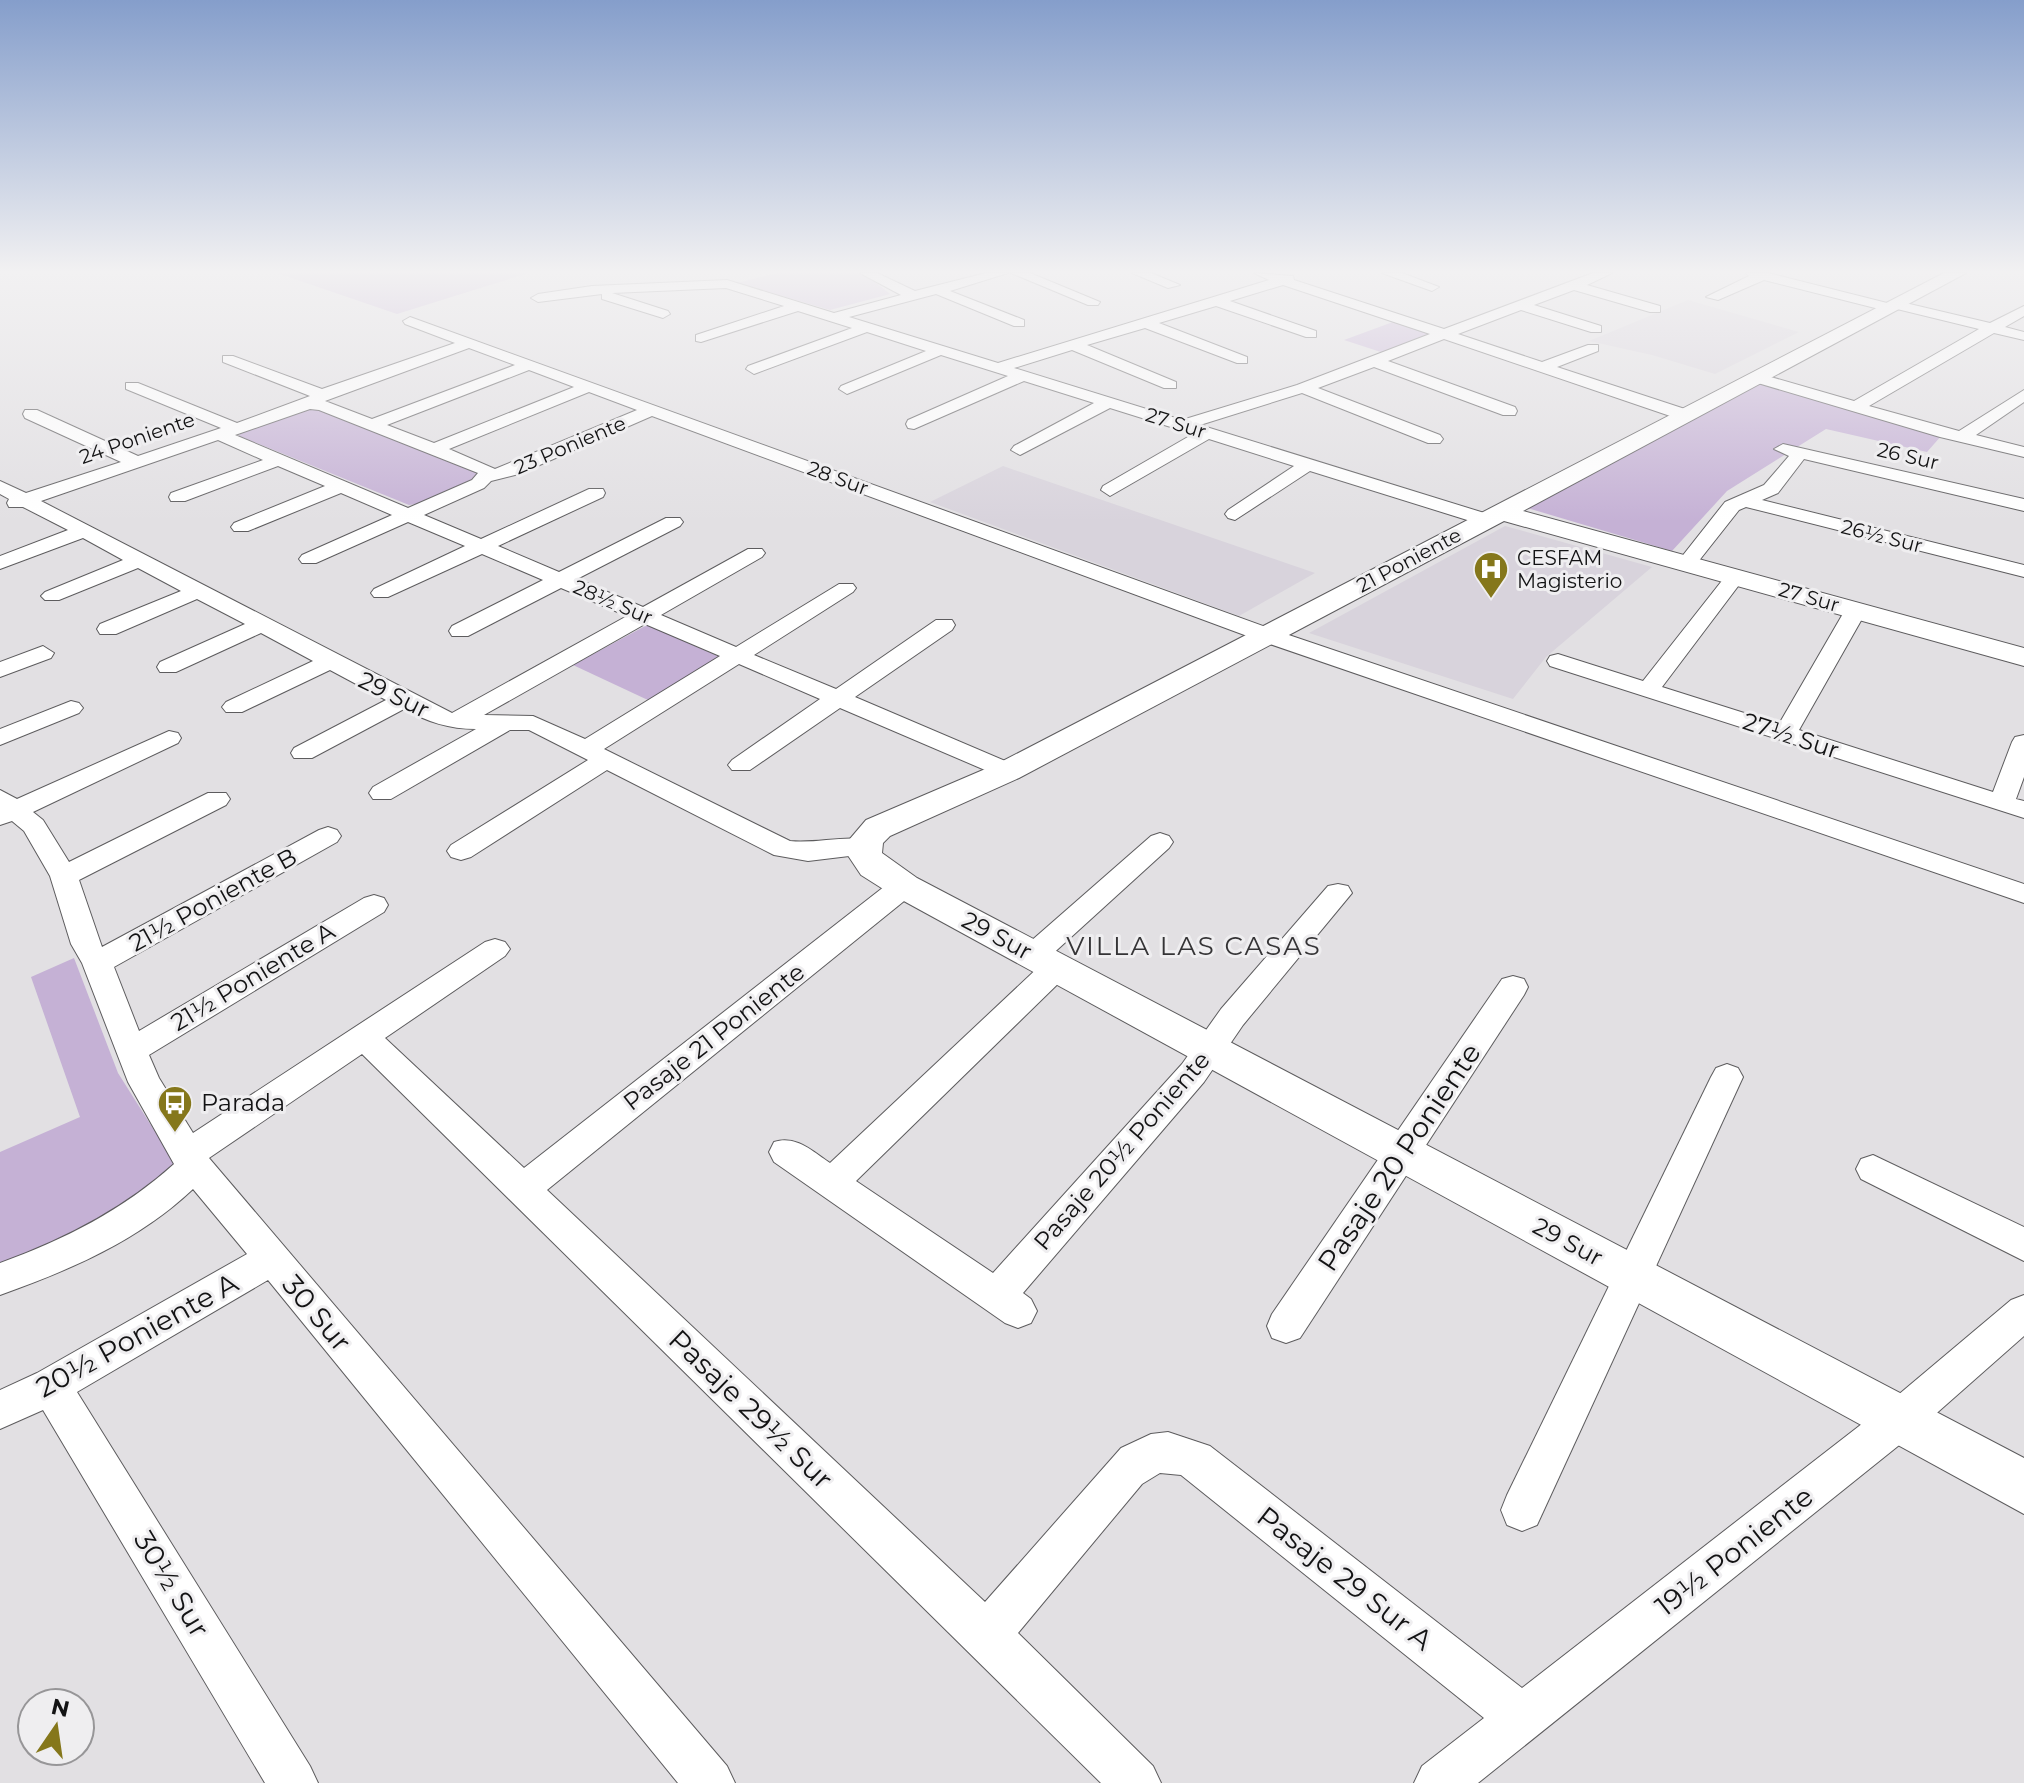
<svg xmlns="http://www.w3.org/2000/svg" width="2024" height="1783" font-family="Montserrat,sans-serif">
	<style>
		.built { fill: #d8d3dc }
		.green { fill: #c5b1d5 }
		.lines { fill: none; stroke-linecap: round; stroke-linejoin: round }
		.minor-casing { stroke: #5d5c5e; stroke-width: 2 }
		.tertiary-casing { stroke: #5d5c5e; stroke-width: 2 }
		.minor { fill: #fff; fill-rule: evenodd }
		.tertiary { fill: #fff; fill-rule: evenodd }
		.labels { text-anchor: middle; stroke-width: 6; stroke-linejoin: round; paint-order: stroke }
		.far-street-label { font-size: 20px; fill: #131314; stroke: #efeef0 }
		.far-poi-label { font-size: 20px; fill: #131314; stroke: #efeef0; text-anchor: start }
		.street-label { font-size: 24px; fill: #131314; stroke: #efeef0 }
		.poi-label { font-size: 24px; fill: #131314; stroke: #efeef0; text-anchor: start }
		.neighbourhood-label { font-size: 26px; letter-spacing: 2px; fill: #353436; stroke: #efeef0 }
		.near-street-label { font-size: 28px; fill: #131314; stroke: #efeef0 }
	</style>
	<rect width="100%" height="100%" fill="#e2e0e3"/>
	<g class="built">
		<path d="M1688,300L1799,332L1715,374L1652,355L1589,341Z"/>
		<path d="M1003,466L1315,573L1239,616L930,502Z"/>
		<path d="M1505,526L1652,567L1546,657L1513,699L1309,633Z"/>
	</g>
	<g class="green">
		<path d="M277,273H528L397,314Z"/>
		<path d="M777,273H864L890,294L830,310L737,283Z"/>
		<path d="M1401,319L1444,332L1390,355L1344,340Z"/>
		<path d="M1762,383L1942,435L1927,452L1826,429L1727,491L1672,551L1524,507Z"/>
		<path d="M318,408L478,471L476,480L425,503L409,505L239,436L242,429L298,409Z"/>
		<path d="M647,625L720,657L650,701L573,665Z"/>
		<path d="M74,958L118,1073L178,1168L62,1246L0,1267V1152L80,1117L31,977Z"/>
	</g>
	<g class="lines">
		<g class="minor-casing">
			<g id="minor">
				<path d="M860,273H877L915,291L986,273H1008L950,291L1024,320V326H1014L936,294L849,317L998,363L1269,280L1254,273L1293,276L1294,280L1444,329L1593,273H1612L1587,285L1660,306V312H1650L1574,290L1534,305L1601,326V332H1591L1521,310L1458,334L1542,362L1588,345H1598V351L1557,367L1691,411L1693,415L1685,420L1679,419L1444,339L1388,361L1515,407L1517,411L1515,415H1503L1374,367L1318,388L1440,435L1443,439L1440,443H1428L1302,393L1200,425L1494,516L1497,520L1494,524H1480L1310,471L1235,520L1228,518L1225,514L1228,510L1294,466L1209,439L1110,496L1101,490L1103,486L1193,434L1110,408L1020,455L1011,450L1014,446L1094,403L1024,381L914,429L908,428L906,424L908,420L1008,376L941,355L847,394L839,389L841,386L926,351L867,332L754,374L746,369L748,366L852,328L798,311L701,342L696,341V335L784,306L726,288L612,293L668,311L670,314L663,318L602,299V294L538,302L531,298L538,294L592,286L727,280L834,313L901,295ZM1283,285L1430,334L1297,385L1182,420L1014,368L1072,350L1164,388H1176V382L1087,345L1145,328L1237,363H1247V357L1159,323L1216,306L1306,337H1316V331L1230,301Z"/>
				<path d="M1011,273H1030L1100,302L1098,305H1088Z"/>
				<path d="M1132,273H1151L1180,285L1168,288Z"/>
				<path d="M1382,273H1402L1439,287L1432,291Z"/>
				<path d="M1746,273H1768L1891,304L1897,301L1990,323L2024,306V316L2005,327L2024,332V340L1994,333L1869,406L1959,431L2024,390V402L1976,435L2024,447V457L1940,437L1751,381L1749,378L1757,373L1854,401L1979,329L1897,309L1891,312L1764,280L1718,300L1706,297L1749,276Z"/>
				<path d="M410,317L1274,630L2024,884V903L1258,640L652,416L519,474L491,481L484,488L424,515L481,539L589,489H603L605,493L603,497L498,546L559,572L666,518H680L683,522L680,526L577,579L643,607L748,549H762L765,553L762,557L661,615L736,647L839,584H853L856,588L853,592L754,655L836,689L936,620H952L955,625L952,630L855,697L1017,766L1021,771L1017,776H999L840,708L750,770H732L728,765L732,760L820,699L739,664L604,749L790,841C817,844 847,834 874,841L877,847L874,853L808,861L774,855L607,770L471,857L461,860L451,857L447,851L451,845L588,760L529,730H510L391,799H373L369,793L373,787L476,729C449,729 428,722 404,709L312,758H294L291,753L294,748L386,700L330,670L242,712H226L222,707L226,702L313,661L261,633L176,672H160L157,667L160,662L245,624L197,599L116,634H100L97,629L100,624L181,591L138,568L59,600H45L41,596L45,592L123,560L83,538L0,569V556L68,530L23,507H9L7,503L9,499L0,494V481L26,493L121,462L25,418L23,414L25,410H37L138,456L221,428L126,389V383H138L237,423L310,396L223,362V356H233L322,389L455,343L405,324L403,321ZM469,348L515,365L372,419L325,401ZM529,370L574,387L434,443L387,425ZM589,392L637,410L495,469L449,449ZM310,409L319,410L478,473L472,480L408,508L235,435ZM218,440L263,460L171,493L169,497L171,501H185L278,466L325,486L234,523L231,527L234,531H248L341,493L392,515L302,555L299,559L302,563H316L408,522L465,546L374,589L371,593L374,597H388L482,554L543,580L452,626L449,631L452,636H468L561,588L627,616L452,713L41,501ZM645,624L720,656L585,739L533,716L484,715Z"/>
				<path d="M1783,444L2024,499V511L1804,459L1778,493L1762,500L2024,565V577L1746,507L1739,510L1694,567H1680L1677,563L1680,559L1725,502L1764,485L1789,456L1774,449Z"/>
				<path d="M1735,571L1745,577L1662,687L1779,724L1848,605H1864L1867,610L1799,730L1993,792L2012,742L2015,737L2024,735V777L2016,799L2024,801V818L1550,666L1547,661L1550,656L1558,654L1643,681L1728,573Z"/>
				<path d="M43,646L54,653L51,658L0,677V662Z"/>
				<path d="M71,701L79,703L83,708L79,713L0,745V729Z"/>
				<path d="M169,731L178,733L181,738L178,743L33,812L43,820L69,862L208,793H226L230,799L226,805L79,880L102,947L319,830L328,827L337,830L341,836L337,842L114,967L139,1031L364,898L374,895L384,898L388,905L384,912L149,1055L159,1078L193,1133L485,942L495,939L505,942L510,949L505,956L385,1038L524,1168L894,879L904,877L914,879L918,886L914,893L547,1190L985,1602L1121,1448L1151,1434L1168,1432L1210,1446L1522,1688L1885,1406L2011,1300L2024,1295V1336L1913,1434L1478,1783H1414L1422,1766L1484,1718L1181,1475L1160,1473L1142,1484L1018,1633L1153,1766L1161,1783H1101L362,1054L209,1158L727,1766L735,1783H678L268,1280L77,1392L310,1766L318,1783H265L43,1410L0,1429V1390L37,1373L247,1254L193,1189C138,1241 70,1270 0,1295V1263C64,1240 123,1210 174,1164L128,1082L82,963L71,944L50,876L24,831L12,821L0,825V790L17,799Z"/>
				<path d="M1160,833L1169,836L1173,842L1169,848L1047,959L1057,956L1068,960L1072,967L1068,974L856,1181L993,1273L1182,1064L1221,1009L1328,886L1338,884L1348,886L1352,893L1243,1025L1204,1082L1023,1293L1031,1299L1037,1311L1031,1323L1018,1328L1005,1323L774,1162L769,1152L774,1142C796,1135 812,1151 830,1163L1044,962L1033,965L1023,962L1018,955L1023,948L1151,836Z"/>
				<path d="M1513,976L1524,979L1528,987L1524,995L1300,1338L1286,1343L1272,1338L1267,1326L1272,1314L1502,979Z"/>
				<path d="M1727,1064L1738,1068L1743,1077L1537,1525L1522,1531L1507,1525L1501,1510L1507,1495L1711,1077L1716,1068Z"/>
				<path d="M1873,1155L2024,1227V1261L1861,1179L1856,1169L1861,1159Z"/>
			</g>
		</g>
		<g class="tertiary-casing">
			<path id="tertiary" d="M1944,273H1966L1523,511L2024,648V666L1504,521L1019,778L890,836L883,843L882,853L917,878L2024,1458V1514L891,894L861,875L847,854L849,840L866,820L997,764Z"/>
		</g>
		<use href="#minor" class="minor"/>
		<use href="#tertiary" class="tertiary"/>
	</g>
	<linearGradient id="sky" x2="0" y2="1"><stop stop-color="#859ecb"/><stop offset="0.52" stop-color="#f2f1f2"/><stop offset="1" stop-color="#f2f1f2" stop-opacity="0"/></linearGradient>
	<rect width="2024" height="522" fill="url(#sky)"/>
	<defs>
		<g id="hospital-pin" transform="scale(1.8)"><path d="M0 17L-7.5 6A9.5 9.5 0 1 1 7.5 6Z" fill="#85771b" stroke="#efeef0"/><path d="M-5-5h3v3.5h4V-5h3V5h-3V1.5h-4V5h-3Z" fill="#fff"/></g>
		<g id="bus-pin" transform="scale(1.8)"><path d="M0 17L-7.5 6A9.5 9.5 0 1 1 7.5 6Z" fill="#85771b" stroke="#efeef0"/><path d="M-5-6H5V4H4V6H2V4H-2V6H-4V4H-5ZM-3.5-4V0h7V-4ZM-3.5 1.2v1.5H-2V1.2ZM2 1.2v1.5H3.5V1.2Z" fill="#fff"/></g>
	</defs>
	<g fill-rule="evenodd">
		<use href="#hospital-pin" x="1491" y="569"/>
		<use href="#bus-pin" x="175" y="1103"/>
	</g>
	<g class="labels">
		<g class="far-street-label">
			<text transform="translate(1176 423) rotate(17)" y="7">27 Sur</text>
			<text transform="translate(137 438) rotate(-19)" y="7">24 Poniente</text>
			<text transform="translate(570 445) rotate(-23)" y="7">23 Poniente</text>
			<text transform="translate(1908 456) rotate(13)" y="7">26 Sur</text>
			<text transform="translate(838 478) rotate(20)" y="7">28 Sur</text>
			<text transform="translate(1882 536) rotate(14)" y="7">26½ Sur</text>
			<text transform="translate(1409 560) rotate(-28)" y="7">21 Poniente</text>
			<text transform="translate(1809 597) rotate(16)" y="7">27 Sur</text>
			<text transform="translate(613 602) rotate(23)" y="7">28½ Sur</text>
		</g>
		<g class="far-poi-label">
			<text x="1517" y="565">CESFAM<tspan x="1517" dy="23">Magisterio</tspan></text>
		</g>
		<g class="street-label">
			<text transform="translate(394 695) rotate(26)" y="8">29 Sur</text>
			<text transform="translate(1791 736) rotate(18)" y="8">27½ Sur</text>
			<text transform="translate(213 900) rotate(-29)" y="8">21½ Poniente B</text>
			<text transform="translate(997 936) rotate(28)" y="8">29 Sur</text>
			<text transform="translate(253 977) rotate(-31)" y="8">21½ Poniente A</text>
			<text transform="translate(714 1037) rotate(-38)" y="8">Pasaje 21 Poniente</text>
			<text transform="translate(1122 1151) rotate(-49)" y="8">Pasaje 20½ Poniente</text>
			<text transform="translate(1568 1242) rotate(28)" y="8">29 Sur</text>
		</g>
		<g class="poi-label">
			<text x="201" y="1111">Parada</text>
		</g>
		<g class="neighbourhood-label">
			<text x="1194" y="955">VILLA LAS CASAS</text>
		</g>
		<g class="near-street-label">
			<text transform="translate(1399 1157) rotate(-56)" y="10">Pasaje 20 Poniente</text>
			<text transform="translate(317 1313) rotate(50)" y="10">30 Sur</text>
			<text transform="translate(137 1335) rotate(-29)" y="10">20½ Poniente A</text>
			<text transform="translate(751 1409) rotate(44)" y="10">Pasaje 29½ Sur</text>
			<text transform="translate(1734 1551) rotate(-38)" y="10">19½ Poniente</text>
			<text transform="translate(1345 1578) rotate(38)" y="10">Pasaje 29 Sur A</text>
			<text transform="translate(172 1584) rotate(59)" y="10">30½ Sur</text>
		</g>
	</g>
	<g transform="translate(56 1727) rotate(13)"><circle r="38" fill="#efeef0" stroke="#979698" stroke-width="2"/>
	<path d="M0-6L14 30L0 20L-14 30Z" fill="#85771b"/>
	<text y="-12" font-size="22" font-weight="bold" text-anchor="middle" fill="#131314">N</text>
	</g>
</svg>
